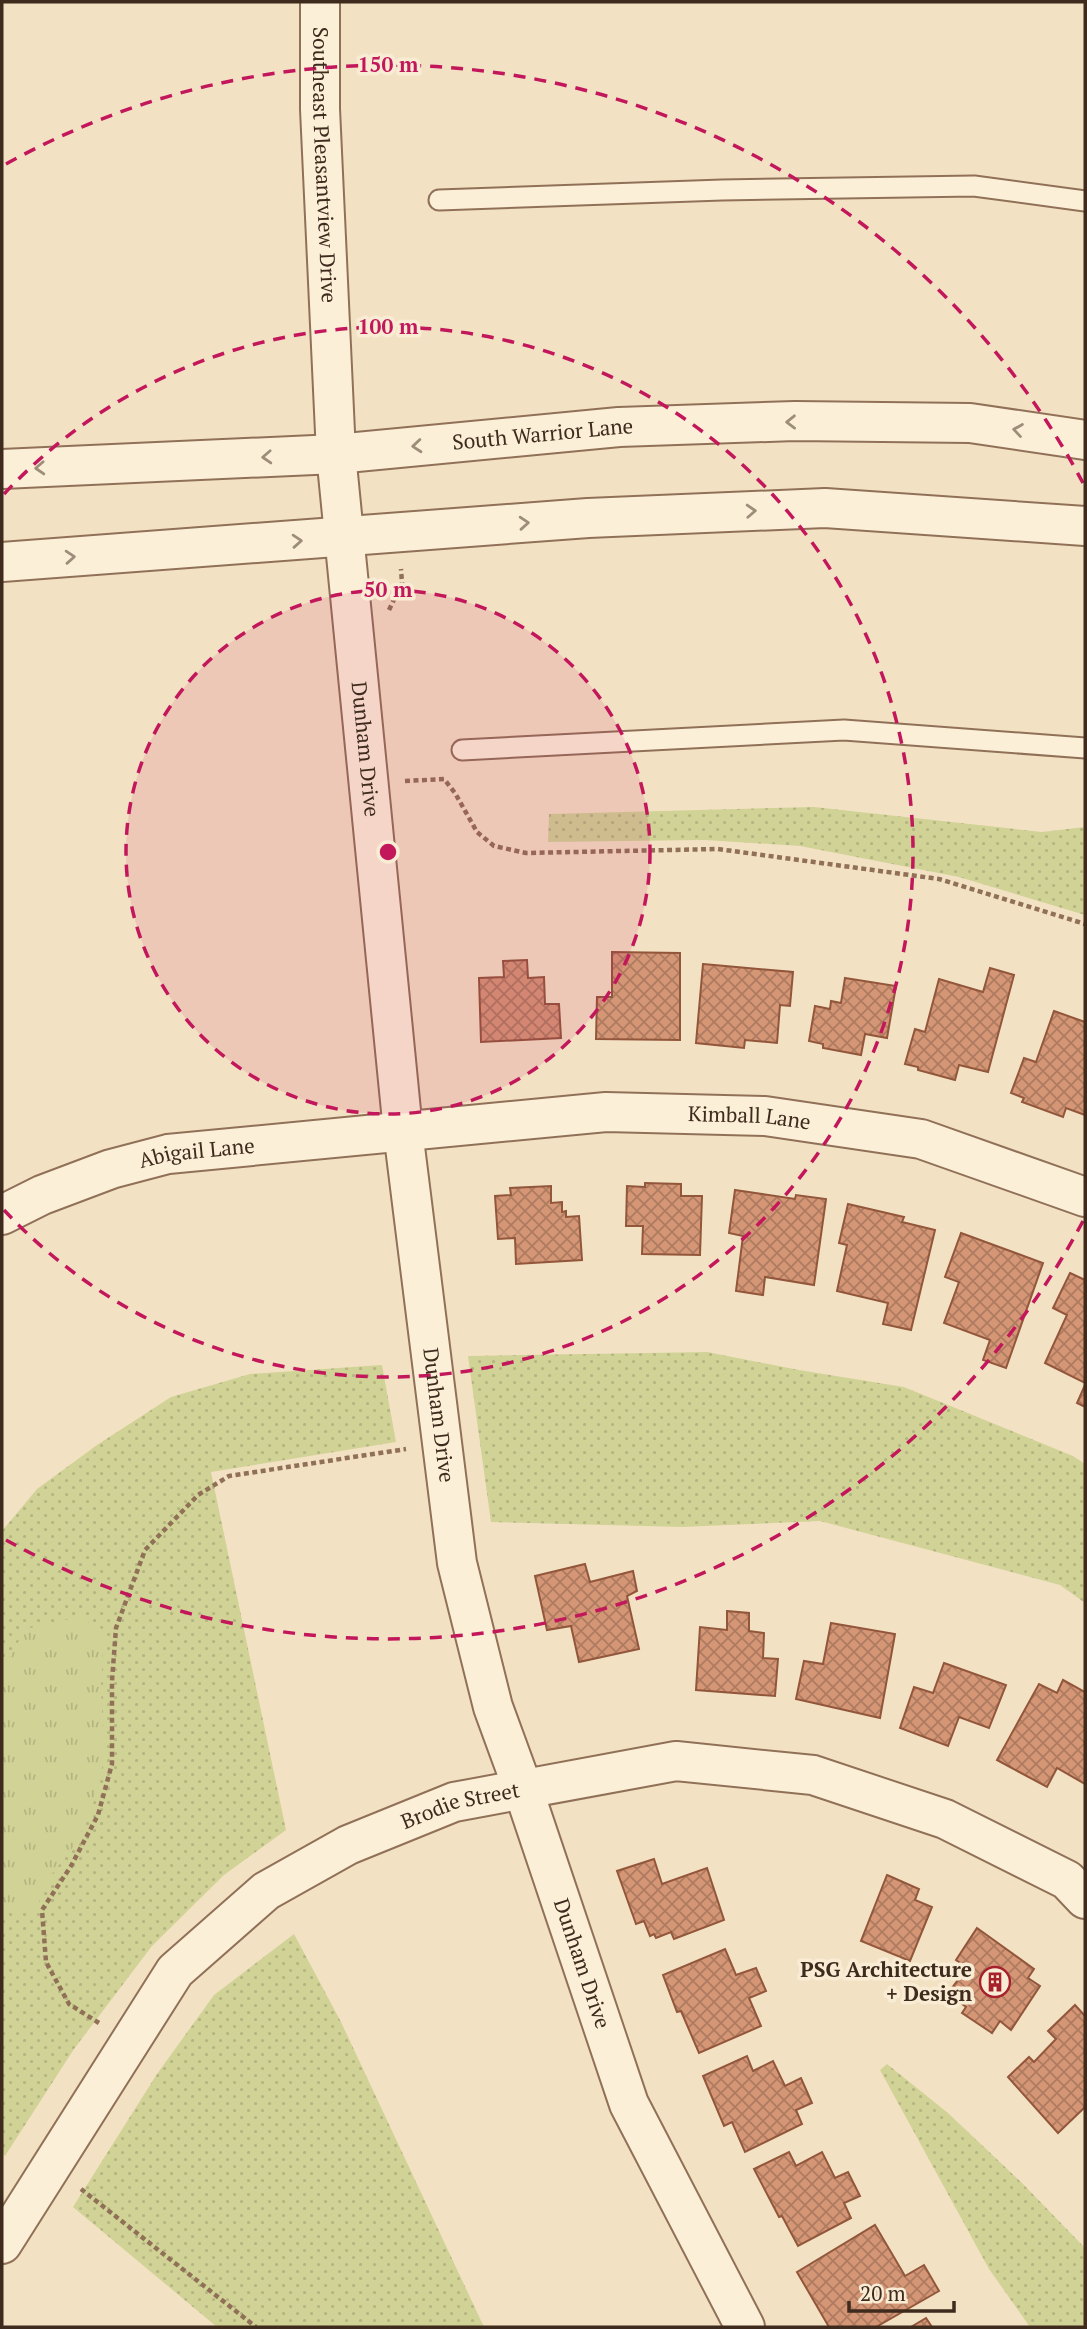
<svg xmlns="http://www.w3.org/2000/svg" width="1087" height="2329" font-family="'PT Serif',serif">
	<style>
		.grass { fill: url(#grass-dots) }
		.park { fill: url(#park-tufts) }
		.building { fill: url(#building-cross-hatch); stroke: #92563b; stroke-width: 2 }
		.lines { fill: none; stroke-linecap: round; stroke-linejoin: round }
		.service-casing { stroke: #907158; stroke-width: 23 }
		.minor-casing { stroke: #907158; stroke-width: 42 }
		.tertiary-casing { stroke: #907158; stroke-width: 42 }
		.path { stroke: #907158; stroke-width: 4.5; stroke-dasharray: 5 3.5; stroke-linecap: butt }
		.service { stroke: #fcefd8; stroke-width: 19 }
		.minor { stroke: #fcefd8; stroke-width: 38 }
		.tertiary { stroke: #fcefd8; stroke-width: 38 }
		.oneway { stroke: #9d8d7a }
		.ring { fill: none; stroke: #c2185b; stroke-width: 3.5; stroke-dasharray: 12 9 }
		.labels { text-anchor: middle; stroke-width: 7; stroke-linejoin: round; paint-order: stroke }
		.street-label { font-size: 21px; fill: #3e2b1d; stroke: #f9ecd4 }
		.poi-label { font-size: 21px; font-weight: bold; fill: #3e2b1d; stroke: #f9ecd4; text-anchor: end }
		.centre { fill: #c2185b; stroke: #f9ecd4; stroke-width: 3.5 }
		.ring-label { font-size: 21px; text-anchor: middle; font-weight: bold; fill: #c2185b; stroke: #f9ecd4; stroke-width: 7; stroke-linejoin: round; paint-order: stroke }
	</style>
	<defs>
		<pattern id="grass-dots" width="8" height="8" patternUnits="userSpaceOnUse" patternTransform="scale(1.75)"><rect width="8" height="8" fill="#d1d396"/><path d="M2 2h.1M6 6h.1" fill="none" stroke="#b4b581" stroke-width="1.8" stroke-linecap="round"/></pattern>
		<pattern id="park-tufts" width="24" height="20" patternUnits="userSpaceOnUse" patternTransform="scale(1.75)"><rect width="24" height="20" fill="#d1d396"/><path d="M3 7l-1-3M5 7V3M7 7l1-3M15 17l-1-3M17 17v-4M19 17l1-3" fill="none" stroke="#b4b581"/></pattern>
		<pattern id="building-cross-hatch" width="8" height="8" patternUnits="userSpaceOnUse" patternTransform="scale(1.75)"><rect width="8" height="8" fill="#d59676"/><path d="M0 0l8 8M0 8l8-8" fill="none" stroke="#ae7b60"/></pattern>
	</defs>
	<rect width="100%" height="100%" fill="#f3e1c4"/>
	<g class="grass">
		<path d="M814,807L1042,832L1085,827V915L959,877L800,846L705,840L548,842L549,814Z"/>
		<path d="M707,1352L799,1370L904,1387L1073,1456L1085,1464V1603L1060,1585L820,1521L682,1527L491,1522L468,1356Z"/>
		<path d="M382,1365L396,1442L211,1472L286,1830L224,1875L152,1946L74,2049L5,2156L2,2154V1531L37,1489L97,1445L171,1397L250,1374Z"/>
		<path d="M294,1934L341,2022L484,2327H217L73,2207L157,2074L214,1995Z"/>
		<path d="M887,2064L948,2113L1022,2183L1085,2248V2327H1030L989,2269L880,2070Z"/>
	</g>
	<path class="park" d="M79,1617L104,1630L101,1688L104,1757L99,1784L89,1817L73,1847L52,1874L34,1912H2V1669L26,1629Z"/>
	<g class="building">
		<path d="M612,952L680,953V1040L596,1039L597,997H612Z"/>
		<path d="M527,960L528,978L544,977L545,1004H559L561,1038L481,1042L479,978L504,977L503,961Z"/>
		<path d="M703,964L793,972L790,1006L780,1005L777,1043L745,1040L744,1048L696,1043Z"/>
		<path d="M990,968L1014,975L988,1072L959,1065L955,1080L918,1070V1067L905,1064L915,1029L925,1032L939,979L983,992Z"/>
		<path d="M845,978L896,986L887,1038L865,1034L861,1055L823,1048V1044L809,1041L815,1006L830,1009L831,1001L841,1003Z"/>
		<path d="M1054,1011L1085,1022V1115L1066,1108L1063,1117L1022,1102L1024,1098L1011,1093L1024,1058L1036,1062Z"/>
		<path d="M645,1183L681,1184V1196H702L700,1255L642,1254L643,1226H626L627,1186L645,1187Z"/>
		<path d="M551,1186V1203L562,1202V1212L566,1211V1217L579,1216L582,1260L516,1264L515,1238L498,1239L495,1196L511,1195L510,1188Z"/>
		<path d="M735,1190L795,1199L796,1195L826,1199L814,1285L765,1277L763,1295L736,1291L743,1236L729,1233Z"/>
		<path d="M848,1204L904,1217L902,1222L935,1230L911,1330L883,1324L888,1303L837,1291L847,1245L839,1243Z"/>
		<path d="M961,1233L1043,1263L1006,1368L983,1360L990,1340L944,1323L959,1282L945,1277Z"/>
		<path d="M1070,1273L1085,1280V1383L1045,1363L1067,1315L1053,1308Z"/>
		<path d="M1085,1385V1407L1077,1403Z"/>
		<path d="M585,1564L590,1582L633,1571L637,1591L627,1596L639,1649L579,1662L571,1626L547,1630L535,1576Z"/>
		<path d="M727,1611L749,1613V1631L764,1633L763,1658L778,1659L775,1696L696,1690L700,1627L727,1630Z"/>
		<path d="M831,1623L895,1634L880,1718L796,1699L804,1661L823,1664Z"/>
		<path d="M944,1663L1006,1685L989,1728L959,1717L948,1746L900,1728L914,1687L933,1693Z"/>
		<path d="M1063,1680L1085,1692V1784L1057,1768L1047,1787L997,1760L1039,1684L1057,1693Z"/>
		<path d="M654,1859L662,1884L707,1868L724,1920L674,1939L671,1932L656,1938L654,1934L650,1936L644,1921L636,1924L617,1871Z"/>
		<path d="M887,1875L919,1889L915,1900L932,1907L910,1961L861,1941Z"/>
		<path d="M977,1928L1034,1969L1028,1978L1040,1986L1011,2030L1000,2021L992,2033L962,2013L966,2007L948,1993L967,1968L956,1960Z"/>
		<path d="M725,1949L736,1975L756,1968L766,1991L749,1998L761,2026L699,2053L681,2011L677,2012L663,1975Z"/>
		<path d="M1075,2005L1085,2016V2107L1058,2133L1008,2077L1029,2057L1034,2062L1056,2039L1048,2031Z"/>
		<path d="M747,2056L753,2071L773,2061L785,2086L801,2078L812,2103L796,2110L802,2124L745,2152L732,2122L724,2126L703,2076Z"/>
		<path d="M789,2152L796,2166L822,2152L835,2178L848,2172L860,2196L844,2203L851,2218L798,2246L782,2216L779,2217L754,2169Z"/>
		<path d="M875,2225L905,2276L924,2265L939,2291L876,2327H829L797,2272Z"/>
		<path d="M926,2318L932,2327H911Z"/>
	</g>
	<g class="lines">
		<g class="service-casing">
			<g id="service">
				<path d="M439,200L722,190L974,186L1085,201"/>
				<path d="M462,750L844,730L1085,748"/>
			</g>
		</g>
		<g class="minor-casing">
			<g id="minor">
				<path id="s1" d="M320,2V109L336,454L403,1131L457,1563L493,1707L523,1789L629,2104L745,2327"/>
				<path id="s2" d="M2,1215L42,1195L111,1169L168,1154L606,1112L765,1116L921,1139L1085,1197"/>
				<path id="s3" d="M2,2244L175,1971L266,1891L348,1845L454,1802L676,1761L813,1775L945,1819L1067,1880L1085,1899"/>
			</g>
		</g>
		<g class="tertiary-casing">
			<g id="tertiary">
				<path id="s4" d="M2,469L336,454L619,427L795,421L970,423L1085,440"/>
				<path d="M2,562L588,518L825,508L1085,526"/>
			</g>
		</g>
		<g class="path">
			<path d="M389,610L402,583L401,569"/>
			<path d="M405,781L444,779L455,793L477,832L494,846L526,853L718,849L939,879L1085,924"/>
			<path d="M99,2023L69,2004L46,1962L42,1910L71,1866L98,1815L112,1764V1681L116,1628L145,1550L198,1495L229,1476L406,1449"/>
			<path d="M81,2189L256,2327"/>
		</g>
		<use href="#service" class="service"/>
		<use href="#minor" class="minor"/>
		<use href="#tertiary" class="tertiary"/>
	</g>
	<defs><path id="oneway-chevron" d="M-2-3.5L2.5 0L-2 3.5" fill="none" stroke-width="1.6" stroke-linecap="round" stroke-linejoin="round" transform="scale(1.75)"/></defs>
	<g class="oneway">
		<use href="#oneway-chevron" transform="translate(791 422) rotate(179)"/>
		<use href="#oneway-chevron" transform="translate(1018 430) rotate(-171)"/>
		<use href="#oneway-chevron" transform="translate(417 446) rotate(175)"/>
		<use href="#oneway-chevron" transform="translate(267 457) rotate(177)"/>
		<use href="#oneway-chevron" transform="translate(40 468) rotate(177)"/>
		<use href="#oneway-chevron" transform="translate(751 511) rotate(-3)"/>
		<use href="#oneway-chevron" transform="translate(524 523) rotate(-4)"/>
		<use href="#oneway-chevron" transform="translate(297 541) rotate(-4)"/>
		<use href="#oneway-chevron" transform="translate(70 557) rotate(-4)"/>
	</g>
	<circle cx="388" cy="852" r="262" fill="#c2185b" fill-opacity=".12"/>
	<g class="ring">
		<circle cx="388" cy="852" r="262"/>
		<path d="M4 494A525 525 0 1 1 4 1210"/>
		<path d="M1083 1221A787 787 0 0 1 6 1540M6 164A787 787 0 0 1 1083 483"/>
	</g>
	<defs>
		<g id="building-ring" transform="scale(1.575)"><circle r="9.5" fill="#f9ecd4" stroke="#a6212c" stroke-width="1.5"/><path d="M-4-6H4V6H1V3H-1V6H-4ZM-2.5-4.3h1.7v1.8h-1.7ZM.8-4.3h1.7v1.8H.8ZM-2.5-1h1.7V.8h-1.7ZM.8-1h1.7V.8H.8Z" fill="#a6212c"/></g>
	</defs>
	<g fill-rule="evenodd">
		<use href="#building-ring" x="995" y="1982"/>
	</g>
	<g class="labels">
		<g class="street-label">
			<text dy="7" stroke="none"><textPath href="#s1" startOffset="163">Southeast Pleasantview Drive</textPath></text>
			<text dy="7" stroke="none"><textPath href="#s4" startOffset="542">South Warrior Lane</textPath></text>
			<text dy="7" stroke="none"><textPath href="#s1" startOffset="749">Dunham Drive</textPath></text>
			<text dy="7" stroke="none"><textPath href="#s2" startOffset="761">Kimball Lane</textPath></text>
			<text dy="7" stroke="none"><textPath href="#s2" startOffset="206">Abigail Lane</textPath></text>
			<text dy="7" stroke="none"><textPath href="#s1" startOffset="1419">Dunham Drive</textPath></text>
			<text dy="7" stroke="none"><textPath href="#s3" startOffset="658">Brodie Street</textPath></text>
			<text dy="7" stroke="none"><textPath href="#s1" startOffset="1988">Dunham Drive</textPath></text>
		</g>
		<g class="poi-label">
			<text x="972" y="1977">PSG Architecture<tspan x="972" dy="24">+ Design</tspan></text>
		</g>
	</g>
	<circle cx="388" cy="852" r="10" class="centre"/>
	<g class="ring-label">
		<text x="388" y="72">150 m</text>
		<text x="388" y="334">100 m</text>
		<text x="388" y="597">50 m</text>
	</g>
	<rect width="1087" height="2329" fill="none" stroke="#3e2b1d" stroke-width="7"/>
	<path d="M849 2301v10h105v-10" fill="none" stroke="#3e2b1d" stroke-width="3.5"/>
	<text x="860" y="2301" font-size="21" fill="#3e2b1d" stroke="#f9ecd4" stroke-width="5" paint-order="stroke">20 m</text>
</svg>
